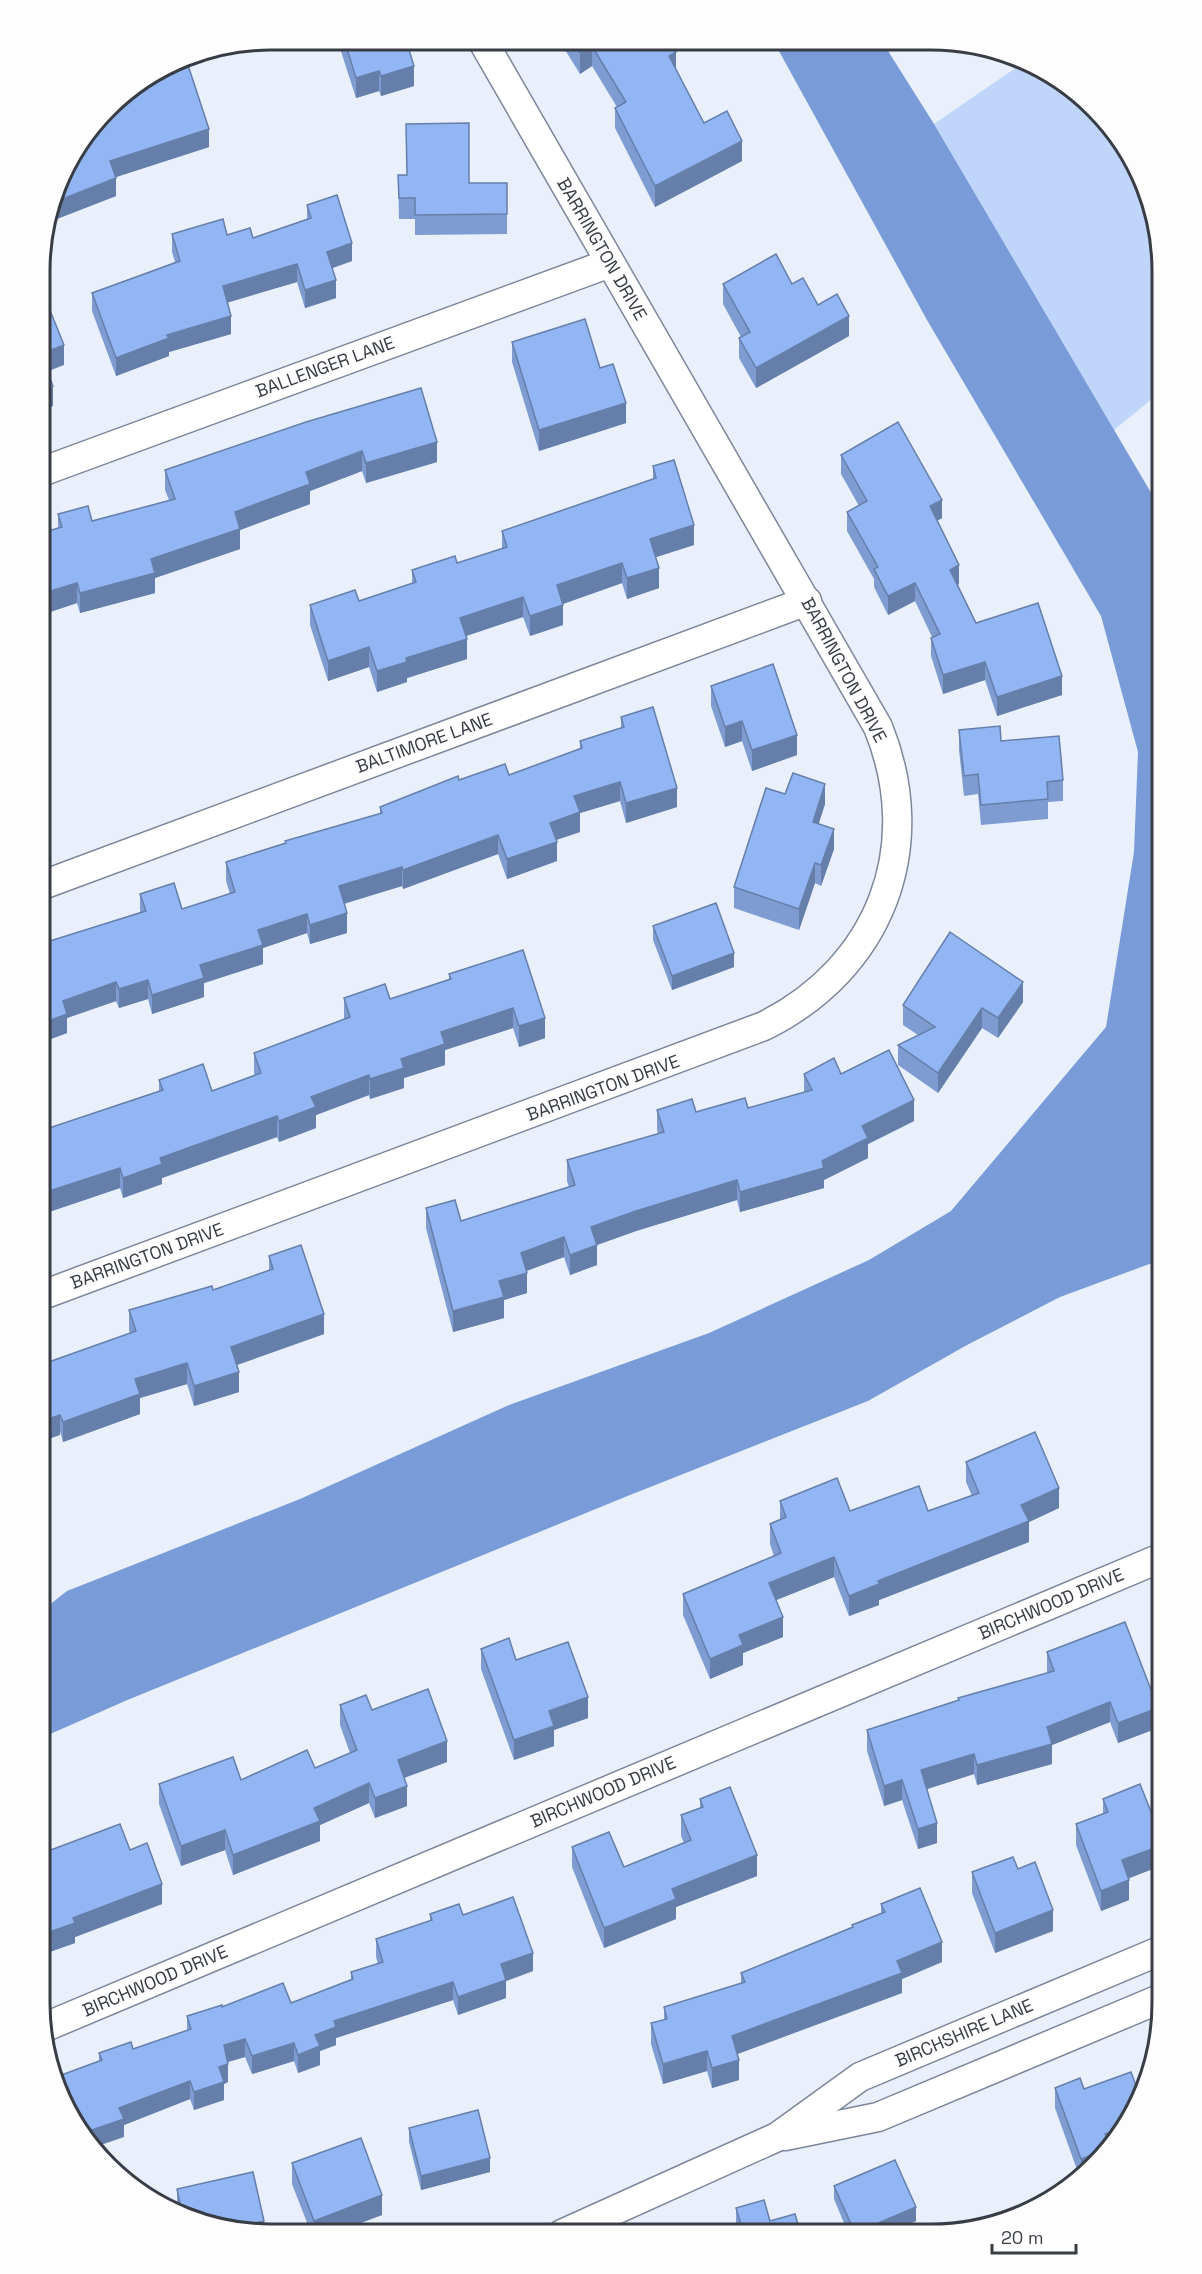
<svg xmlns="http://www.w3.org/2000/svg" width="1202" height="2274" font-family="'Space Grotesk',sans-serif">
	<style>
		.green { fill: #c0d5fa }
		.water { fill: #799bd8 }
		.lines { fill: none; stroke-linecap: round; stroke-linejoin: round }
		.minor-casing { stroke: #7c879a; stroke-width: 31 }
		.minor { stroke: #fff; stroke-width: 28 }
		.wall { fill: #7e9cd1 }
		.shaded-wall { fill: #667faa }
		.building { fill: #92b5f3; stroke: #667faa; stroke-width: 1.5 }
		.labels { text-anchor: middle; stroke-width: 5; stroke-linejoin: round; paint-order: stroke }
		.street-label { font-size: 18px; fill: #383d45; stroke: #fdfdfd }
		.rim { fill: none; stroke: #383d45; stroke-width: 3 }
	</style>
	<rect width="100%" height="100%" fill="#e9f0fc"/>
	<path class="green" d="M1027,60L1085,97L1124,142L1151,196L1163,270V390L1114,430L934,124Z"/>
	<path class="water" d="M774,42L883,43L934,124L1163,513V1259L1060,1297L967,1345L868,1401L630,1495L125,1701L39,1739V1613L67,1591L300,1499L509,1405L709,1333L869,1260L951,1211L1106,1027L1134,852L1138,752L1101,616L927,320Z"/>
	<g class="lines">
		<g class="minor-casing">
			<g id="minor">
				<path d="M41,472L610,263"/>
				<path d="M40,886L807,601"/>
				<path d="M40,1296L764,1026C880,968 927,848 878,727L482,40"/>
				<path d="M43,2028L1163,1557"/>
				<path d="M785,2136L878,2117L1162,1998"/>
				<path d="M562,2234L777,2137L860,2077L1162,1950"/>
			</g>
		</g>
		<use href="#minor" class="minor"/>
	</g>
	<g class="wall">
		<path d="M337,39L406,40L414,86L381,96L379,91L356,98Z"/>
		<path d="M562,41H670L676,70L704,123L742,161L655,207L615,128V108L617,107L592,66L580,74L562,45Z"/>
		<path d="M171,63L209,147L116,177V196L49,222L48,218L63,168L119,103V95L152,75L158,73V71Z"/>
		<path d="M398,175L469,183H507V234L415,235V219H399Z"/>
		<path d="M307,205L352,261L332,268L336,298L305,308L297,282L227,302L231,334L169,352V356L116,376L92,311V293L175,262L172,252V234L227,235L253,238L307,219Z"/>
		<path d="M723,284H792L818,305L849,336L756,388L739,358V338L741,337L723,304Z"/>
		<path d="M512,342L600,368L626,423L539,451L512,362Z"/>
		<path d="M306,422L437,462L366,483L362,471L310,491V504L240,530V549L155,578V593L80,613L77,603L41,615V533L58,528V514L92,521L169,500L165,490V470Z"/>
		<path d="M841,455L942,518L937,521L959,584L958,585L976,623L1062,695L997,716L985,680L943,694L931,656V638L932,637L915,601L888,615L874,587V579L847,531V512L859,506L841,474Z"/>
		<path d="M653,466L694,545L656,557L659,588L627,599L622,583L563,604V625L530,636L523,617L466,636L467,659L407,678V682L377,692L369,667L328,681L310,625V605L359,601L412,583V570L457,563L502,549V531L653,479Z"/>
		<path d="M711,686L797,755L752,771L742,741L725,747L711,706Z"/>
		<path d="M621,717L677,807L626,823L620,801L580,813V832L556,840L557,861L507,879L498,854L403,889L402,886L344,904L347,933L310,944L307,933L263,948V964L204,983V997L152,1014L148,999L119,1008L116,1001L67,1018V1033L40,1043V944L140,912V894L182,909L230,894L226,881V862L285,843V841L380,814V807L459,780L509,775L580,749V741L621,728Z"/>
		<path d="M959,730L1001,741L1063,780V801L1048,802V819L981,825L978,794L964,796L959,750Z"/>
		<path d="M785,794L825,804L818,823L834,849L821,886L815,883L799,930L734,908V887Z"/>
		<path d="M653,926L734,967L672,990L653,940Z"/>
		<path d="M523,950L545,1038L519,1047L513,1028L445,1050V1065L404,1078V1088L370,1099L369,1095L316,1115V1128L279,1142L277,1137L162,1178V1184L123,1198L120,1188L40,1215V1131L159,1091V1080L212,1091L255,1076L254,1073V1053L344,1019V998L390,999L449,979V974Z"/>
		<path d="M1023,1002L998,1038L982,1028L938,1093L898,1065V1045L918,1035L903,1025V1005Z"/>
		<path d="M804,1074H841L914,1121L868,1144V1158L824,1180V1188L740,1212L737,1200L636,1231L597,1245V1265L570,1275L564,1257L526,1271L527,1293L504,1300V1318L453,1332L426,1228V1208L461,1221L569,1187L567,1181V1160L658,1134L657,1130V1110L696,1112L748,1108L804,1092Z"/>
		<path d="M269,1256L324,1334L237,1365L239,1392L194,1406L187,1384L140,1398V1414L63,1442L43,1368V1364L130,1333L129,1330V1310L213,1290L269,1270Z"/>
		<path d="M1163,1362V1415L1153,1386V1366Z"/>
		<path d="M966,1462L1059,1508L1029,1522V1542L879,1600V1605L849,1616L834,1577L776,1600L783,1637L743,1653V1665L710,1679L683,1615V1594L774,1556L770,1544V1524L780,1520V1501L850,1511H928L972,1496L966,1482Z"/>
		<path d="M481,1649L516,1660L588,1718L554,1730V1746L514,1760L481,1669Z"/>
		<path d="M1047,1652L1158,1728L1118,1743L1110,1722L1052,1745V1764L977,1785L974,1774L927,1789L937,1843L918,1849L902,1800L884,1806L867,1751V1730L958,1700V1698L1047,1673Z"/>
		<path d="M340,1705L372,1710L447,1762L404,1778L407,1806L375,1818L369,1803L320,1825V1841L233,1875L225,1850L181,1866L159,1804V1784L241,1780L315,1768L350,1753L340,1725Z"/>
		<path d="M700,1799L757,1876L676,1907V1919L604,1948L572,1867V1847L624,1867L684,1843L681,1836V1815L700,1808Z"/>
		<path d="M1103,1799L1163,1865L1129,1878V1900L1101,1911L1076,1845V1824L1103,1814Z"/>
		<path d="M39,1827L48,1851L130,1850L162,1904L75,1937V1943L44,1954L39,1940Z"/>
		<path d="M1018,1869L1053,1931L995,1953L972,1893V1872Z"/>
		<path d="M881,1904L942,1962L902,1979V1993L737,2054L739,2080L712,2088L707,2071L663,2084L651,2044V2023L664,2020V2007L741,1984V1973L852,1928V1925L881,1913Z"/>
		<path d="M430,1914L463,1915L533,1971L506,1981V1998L458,2015L453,2000L336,2038V2045L320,2051V2065L298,2073L294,2061L252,2074L245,2057L228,2062V2082L224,2084V2100L194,2110L190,2099L124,2125V2137L78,2132L56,2087V2077L99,2061V2053L133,2049L187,2031V2016L222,2007L291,2003L351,1980V1972L378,1964L376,1957V1939L430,1921Z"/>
		<path d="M1055,2088L1084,2089L1115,2145L1080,2178L1055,2108Z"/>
		<path d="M409,2128L490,2172L421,2190L409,2142Z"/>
		<path d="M292,2163L382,2215L334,2233H311L292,2184Z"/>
		<path d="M834,2186L916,2221L883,2235H849L834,2199Z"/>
		<path d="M177,2189L264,2233H240L181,2217L178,2215L177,2209Z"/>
		<path d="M736,2208L770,2221L801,2235L740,2234L736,2222Z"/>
	</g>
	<g class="shaded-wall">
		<path d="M592,46V66L580,74V53Z"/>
		<path d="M676,52V72L669,56Z"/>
		<path d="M414,66V86L381,96V76Z"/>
		<path d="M379,71V91L356,98V78Z"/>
		<path d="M209,129V147L110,179V161Z"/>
		<path d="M742,141V161L655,207V186Z"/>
		<path d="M116,178V196L49,222V214L52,203Z"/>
		<path d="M352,243V261L327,270V252Z"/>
		<path d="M297,264V282L223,304V286Z"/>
		<path d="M336,280V298L305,308V290Z"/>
		<path d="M231,316V334L169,352V356L116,376V358L167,335Z"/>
		<path d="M849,316V336L756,388V368Z"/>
		<path d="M64,345V365L41,374V354Z"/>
		<path d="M53,386V406L41,412V391Z"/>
		<path d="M626,403V423L539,451V430Z"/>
		<path d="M437,442V462L366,483V463Z"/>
		<path d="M362,451V471L310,491V504L240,530V549L155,578V593L80,613V593L151,559L306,472Z"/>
		<path d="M942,500V518L930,525V506Z"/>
		<path d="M694,525V545L650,559V539Z"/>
		<path d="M622,563V583L557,606V585Z"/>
		<path d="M959,565V584L950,589V570Z"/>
		<path d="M659,568V588L627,599V578Z"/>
		<path d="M77,583V603L41,615V594Z"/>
		<path d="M915,583V601L888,615V596Z"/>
		<path d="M523,597V617L460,638V618Z"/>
		<path d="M563,605V625L530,636V616Z"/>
		<path d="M467,639V659L407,678V682L377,692V671L406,658Z"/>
		<path d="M369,647V667L328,681V661Z"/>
		<path d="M985,662V680L943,694V675Z"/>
		<path d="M1062,676V695L997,716V697Z"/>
		<path d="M742,721V741L725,747V727Z"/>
		<path d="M797,735V755L752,771V750Z"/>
		<path d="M620,782V801L580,813V832L550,842V823L574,796Z"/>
		<path d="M825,784V804L813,842V822Z"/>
		<path d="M677,788V807L626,823V803Z"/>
		<path d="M834,829V849L821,886V865Z"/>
		<path d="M498,835V854L403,889V870Z"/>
		<path d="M557,842V861L507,879V859Z"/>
		<path d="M815,863V883L799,930V909Z"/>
		<path d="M402,867V886L339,905V886Z"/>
		<path d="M347,913V933L310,944V925Z"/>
		<path d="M307,914V933L263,948V964L204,983V997L152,1014V995L258,930Z"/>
		<path d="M734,953V967L672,990V976Z"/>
		<path d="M148,980V999L119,1008V989Z"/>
		<path d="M116,982V1001L67,1018V1033L40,1043V1024L63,1001Z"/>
		<path d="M1023,982V1002L998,1038V1018Z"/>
		<path d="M513,1008V1028L445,1050V1065L404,1078V1088L370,1099V1079L441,1032Z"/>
		<path d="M982,1008V1028L938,1093V1073Z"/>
		<path d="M545,1018V1038L519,1047V1026Z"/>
		<path d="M369,1075V1095L316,1115V1128L279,1142V1121L311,1097Z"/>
		<path d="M914,1100V1121L868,1144V1158L824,1180V1188L740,1212V1192L822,1161L862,1126Z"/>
		<path d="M277,1116V1137L162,1178V1184L123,1198V1178L160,1158Z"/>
		<path d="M120,1168V1188L40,1215V1194Z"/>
		<path d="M737,1180V1200L636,1231L591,1247V1227L636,1211Z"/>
		<path d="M564,1237V1257L521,1273V1253Z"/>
		<path d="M597,1245V1265L570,1275V1255Z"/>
		<path d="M527,1273V1293L504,1300V1318L453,1332V1311L499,1281Z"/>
		<path d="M324,1314V1334L231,1367V1347Z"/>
		<path d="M187,1363V1384L140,1398V1414L63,1442V1422L135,1379Z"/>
		<path d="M239,1372V1392L194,1406V1386Z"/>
		<path d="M60,1415V1435L40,1442V1422Z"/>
		<path d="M1059,1488V1508L1029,1522V1542L879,1600V1605L849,1616V1596L1021,1505Z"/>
		<path d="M834,1557V1577L769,1603V1583Z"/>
		<path d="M783,1617V1637L743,1653V1665L710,1679V1659L739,1635Z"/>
		<path d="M588,1697V1718L554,1730V1746L514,1760V1740L549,1711Z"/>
		<path d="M1110,1702V1722L1052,1745V1764L977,1785V1765L1047,1727Z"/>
		<path d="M1158,1708V1728L1118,1743V1723Z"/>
		<path d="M447,1741V1762L398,1780V1760Z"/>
		<path d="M974,1754V1774L921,1791V1770Z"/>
		<path d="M902,1780V1800L884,1806V1786Z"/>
		<path d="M369,1783V1803L320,1825V1841L233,1875V1855L314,1808Z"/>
		<path d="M407,1786V1806L375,1818V1798Z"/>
		<path d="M937,1823V1843L918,1849V1829Z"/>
		<path d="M225,1830V1850L181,1866V1846Z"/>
		<path d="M1163,1845V1865L1122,1881V1860Z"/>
		<path d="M757,1855V1876L676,1907V1919L604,1948V1928L672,1889Z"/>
		<path d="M1129,1880V1900L1101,1911V1891Z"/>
		<path d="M162,1884V1904L75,1937V1943L44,1954V1934L73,1918Z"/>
		<path d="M1053,1910V1931L995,1953V1933Z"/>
		<path d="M942,1942V1962L902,1979V1993L732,2056V2036L897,1961Z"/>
		<path d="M533,1953V1971L506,1981V1998L458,2015V1997L501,1964Z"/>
		<path d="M453,1982V2000L336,2038V2045L320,2051V2065L298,2073V2055L315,2035L334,2021Z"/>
		<path d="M245,2039V2057L224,2063V2045Z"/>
		<path d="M294,2043V2061L252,2074V2056Z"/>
		<path d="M707,2051V2071L663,2084V2064Z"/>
		<path d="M739,2060V2080L712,2088V2068Z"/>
		<path d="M228,2064V2082L224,2084V2100L194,2110V2092L219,2067Z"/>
		<path d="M190,2081V2099L124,2125V2137L92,2148L80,2134L119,2108Z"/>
		<path d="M1126,2126L1115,2145L1081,2177V2159L1105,2134Z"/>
		<path d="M490,2158V2172L421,2190V2176Z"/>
		<path d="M382,2195V2215L334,2233H314V2221Z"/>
		<path d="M916,2207V2221L883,2235H855V2233Z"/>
		<path d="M264,2221V2233H240L226,2229Z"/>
	</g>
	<g class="building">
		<path d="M344,39L406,40L414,66L381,76L379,71L356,78Z"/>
		<path d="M572,41H670L676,52L669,56L704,123L727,111L742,141L655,186L615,108L626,102L592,46L580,53Z"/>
		<path d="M186,59L209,129L110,161L116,178L52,203L63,168L110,106L124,101L122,94L152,75L159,73V71L171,63Z"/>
		<path d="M469,123V183H507V214L415,215V198H399L398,175H407L406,124Z"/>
		<path d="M337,195L352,243L327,252L336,280L305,290L297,264L223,286L231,316L167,335L169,338L116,358L92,293L180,261L172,234L223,219L227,235L250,228L253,238L311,218L307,205Z"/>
		<path d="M776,254L792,284L803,278L818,305L837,294L849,316L756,368L739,338L750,332L723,284Z"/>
		<path d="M45,298L64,345L41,354V299Z"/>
		<path d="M585,319L600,368L613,364L626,403L539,430L512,342Z"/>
		<path d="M41,355L53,386L41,391Z"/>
		<path d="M421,388L437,442L366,463L362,451L306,472L310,484L235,512L240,529L151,559L155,573L80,593L77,583L41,594V533L62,527L58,514L88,506L92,521L175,499L165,470L306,422Z"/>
		<path d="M898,422L942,500L930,506L959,565L950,570L976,623L1038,603L1062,676L997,697L985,662L943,675L931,638L940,634L915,583L888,596L874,569L878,567L847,512L867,501L841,455Z"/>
		<path d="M674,460L694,525L650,539L659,568L627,578L622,563L557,585L563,605L530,616L523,597L460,618L467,639L406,658L407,662L377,671L369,647L328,661L310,605L355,590L359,601L416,582L412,570L455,556L457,563L507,547L502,531L656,478L653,466Z"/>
		<path d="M773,664L797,735L752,750L742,721L725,727L711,686Z"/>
		<path d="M653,707L677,788L626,803L620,782L574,796L580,812L550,823L557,842L507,859L498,835L403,870L402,867L339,886L347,913L310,925L307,914L258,930L263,945L200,965L204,978L152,995L148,980L119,989L116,982L63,1001L67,1014L40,1024V944L146,911L140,894L174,883L182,909L235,892L226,862L286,843L285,841L382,813L380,807L458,776L459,780L505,764L509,775L582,748L580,741L624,727L621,717Z"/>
		<path d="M1000,726L1001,741L1059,736L1063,780L1047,782L1048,799L981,805L978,774L964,776L959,730Z"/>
		<path d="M793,773L825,784L813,822L834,829L821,865L815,863L799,909L734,887L766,788L785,794Z"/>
		<path d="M716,903L734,953L672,976L653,926Z"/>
		<path d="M950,932L1023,982L998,1018L982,1008L938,1073L898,1045L935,1027L903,1005Z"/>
		<path d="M523,950L545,1018L519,1026L513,1008L441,1032L445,1044L401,1059L404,1068L370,1079L369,1075L311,1097L316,1107L279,1121L277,1116L160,1158L162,1164L123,1178L120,1168L40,1194V1131L163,1090L159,1080L203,1064L212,1091L261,1073L254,1053L350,1017L344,998L385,984L390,999L451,979L449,974Z"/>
		<path d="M889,1050L914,1100L862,1126L868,1138L822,1161L824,1168L740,1192L737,1180L636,1211L591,1227L597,1245L570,1255L564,1237L521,1253L527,1273L499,1281L504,1297L453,1311L426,1208L455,1200L461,1221L575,1185L567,1160L664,1132L657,1110L692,1099L696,1112L745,1098L748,1108L812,1090L804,1074L834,1058L841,1074Z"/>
		<path d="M301,1245L324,1314L231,1347L239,1372L194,1386L187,1363L135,1379L140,1394L63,1422L60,1415L40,1422V1369L44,1367L43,1364L136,1331L129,1310L212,1286L213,1290L273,1269L269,1256Z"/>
		<path d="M1163,1362V1394L1153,1366Z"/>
		<path d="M1035,1432L1059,1488L1021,1505L1029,1521L878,1581L879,1584L849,1596L834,1557L769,1583L783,1617L739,1635L743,1645L710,1659L683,1594L781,1553L770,1524L786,1517L780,1501L837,1478L850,1511L919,1486L928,1511L979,1493L966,1462Z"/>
		<path d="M1125,1622L1158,1708L1118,1723L1110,1702L1047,1727L1052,1744L977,1765L974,1754L921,1770L937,1823L918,1829L902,1780L884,1786L867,1730L959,1700L958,1698L1054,1671L1047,1652Z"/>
		<path d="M509,1638L516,1660L568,1642L588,1697L549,1711L554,1726L514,1740L481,1649Z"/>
		<path d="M428,1689L447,1741L398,1760L407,1786L375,1798L369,1783L314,1808L320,1821L233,1855L225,1830L181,1846L159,1784L233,1757L241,1780L307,1750L315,1768L357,1750L340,1705L366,1695L372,1710Z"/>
		<path d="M1140,1784L1163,1842V1845L1122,1860L1129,1880L1101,1891L1076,1824L1108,1812L1103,1799Z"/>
		<path d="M730,1787L757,1855L672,1889L676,1899L604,1928L572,1847L609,1832L624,1867L691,1840L681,1815L703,1807L700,1799Z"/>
		<path d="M120,1824L130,1850L147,1843L162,1884L73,1918L75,1923L44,1934L39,1920V1827L48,1851Z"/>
		<path d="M1013,1857L1018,1869L1035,1862L1053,1910L995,1933L972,1872Z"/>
		<path d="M920,1888L942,1942L897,1961L902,1973L732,2036L739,2060L712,2068L707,2051L663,2064L651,2023L667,2019L664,2007L745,1982L741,1973L853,1927L852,1925L885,1912L881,1904Z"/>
		<path d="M513,1897L533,1953L501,1964L506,1980L458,1997L453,1982L334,2021L336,2027L315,2035L320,2046L298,2055L294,2043L252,2056L245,2039L224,2045L228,2064L219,2067L224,2082L194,2092L190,2081L119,2108L124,2119L80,2134L78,2132L69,2113L56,2077L102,2060L99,2053L131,2042L133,2049L191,2029L187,2016L222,2005V2007L283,1983L291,2003L353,1979L351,1972L383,1962L376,1939L432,1920L430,1914L459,1904L463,1915Z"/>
		<path d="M1131,2072L1141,2099L1126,2126L1105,2134L1111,2147L1081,2159L1055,2088L1080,2078L1084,2089Z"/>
		<path d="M478,2110L490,2158L421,2176L409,2128Z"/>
		<path d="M361,2138L382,2195L314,2221L292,2163Z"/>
		<path d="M895,2160L916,2207L855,2233L834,2186Z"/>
		<path d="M253,2172L264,2221L226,2229L183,2218L177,2189Z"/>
		<path d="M764,2200L770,2221L795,2214L801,2235L744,2234L736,2208Z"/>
	</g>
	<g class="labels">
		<g class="street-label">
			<text transform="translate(602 249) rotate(60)" y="6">BARRINGTON DRIVE</text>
			<text transform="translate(325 367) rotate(-20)" y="6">BALLENGER LANE</text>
			<text transform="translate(844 670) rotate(62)" y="6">BARRINGTON DRIVE</text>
			<text transform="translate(424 743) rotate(-20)" y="6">BALTIMORE LANE</text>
			<text transform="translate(603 1088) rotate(-20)" y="6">BARRINGTON DRIVE</text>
			<text transform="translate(147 1256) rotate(-20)" y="6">BARRINGTON DRIVE</text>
			<text transform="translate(1051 1604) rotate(-23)" y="6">BIRCHWOOD DRIVE</text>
			<text transform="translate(603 1792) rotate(-23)" y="6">BIRCHWOOD DRIVE</text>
			<text transform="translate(155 1981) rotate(-23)" y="6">BIRCHWOOD DRIVE</text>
			<text transform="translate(964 2033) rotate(-23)" y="6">BIRCHSHIRE LANE</text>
		</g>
	</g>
	<path d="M0 0H1202V2274H0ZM271 50H931A221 221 0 0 1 1152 271V2003A221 221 0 0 1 931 2224H271A221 221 0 0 1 50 2003V271A221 221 0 0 1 271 50Z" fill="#fdfdfd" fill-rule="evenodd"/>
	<path class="rim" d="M271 50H931A221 221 0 0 1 1152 271V2003A221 221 0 0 1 931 2224H271A221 221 0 0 1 50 2003V271A221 221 0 0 1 271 50Z"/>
	<path d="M992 2244v9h84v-9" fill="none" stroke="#383d45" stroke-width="3"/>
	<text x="1001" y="2244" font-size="18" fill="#383d45" stroke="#fdfdfd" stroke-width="4.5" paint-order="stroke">20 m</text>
</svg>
